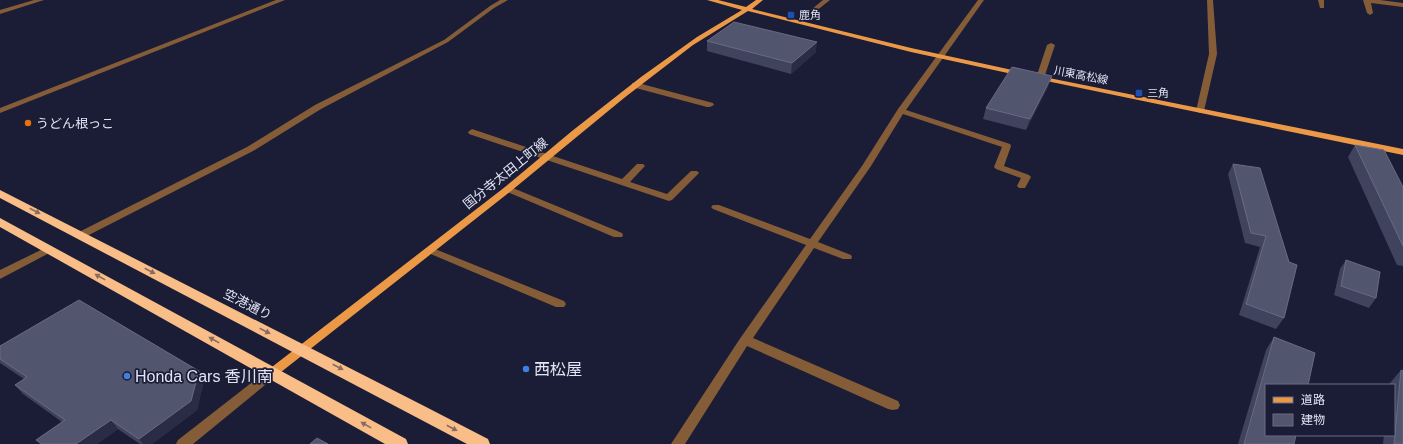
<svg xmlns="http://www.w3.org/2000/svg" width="1403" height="444" font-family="Helvetica,'Noto Sans JP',sans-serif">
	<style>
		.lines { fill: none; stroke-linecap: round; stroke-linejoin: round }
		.minor { fill: #845d38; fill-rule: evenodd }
		.major { fill: #ec9947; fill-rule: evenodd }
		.highway { fill: #f9bd88; fill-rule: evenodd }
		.wall { fill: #40435d }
		.shaded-wall { fill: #2a2c46 }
		.building { fill: #52556e; stroke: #686b83 }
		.oneway { fill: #8a6c5e }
		.transit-dot { fill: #1a4fb4; stroke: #1b1c35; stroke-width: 1.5 }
		.food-dot { fill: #e8710a; stroke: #1b1c35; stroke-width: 1.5 }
		.shop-dot { fill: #3f7fe0; stroke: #1b1c35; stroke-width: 1.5 }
		.labels { text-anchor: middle; stroke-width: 3.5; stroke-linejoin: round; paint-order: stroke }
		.far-poi-label { font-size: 11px; fill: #e2e5f6; stroke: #1b1c35; text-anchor: start }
		.far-street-label { font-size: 11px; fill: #e2e5f6; stroke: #1b1c35 }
		.poi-label { font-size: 13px; fill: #e2e5f6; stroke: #1b1c35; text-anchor: start }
		.street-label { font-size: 13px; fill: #e2e5f6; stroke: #1b1c35 }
		.near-poi-label { font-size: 16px; fill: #e2e5f6; stroke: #1b1c35; text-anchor: start }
	</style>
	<rect width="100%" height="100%" fill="#1b1c35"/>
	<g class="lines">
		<g class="minor">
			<path d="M34,0H44L0,14V10Z"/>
			<path d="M276,0H285L0,113V108Z"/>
			<path d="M500,0H508L494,8L448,42L321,109L253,151L85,237H77L76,235L77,233L247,147L315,105L444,40L490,6Z"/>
			<path d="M823,0H830L801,23H797V21Z"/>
			<path d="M978,0H984L906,110L1010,144L1011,146L1004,166L1029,175L1031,177L1025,188H1019L1017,186L1021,178L996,169L994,167L1002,147L903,114L871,166L818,242L851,255L852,257L851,259H843L814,248L753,338L898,401L900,405L898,409L893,410L888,409L747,346L685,444H671L739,340L806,245L713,209L711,207L713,205H719L810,239L862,166L898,109Z"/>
			<path d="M1207,0H1213L1217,54L1204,111L1200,113L1196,111L1209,54Z"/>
			<path d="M1318,0H1324V8H1320Z"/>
			<path d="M1363,0H1380L1403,3V7L1371,3L1373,13L1370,15L1367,13Z"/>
			<path d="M1051,43L1055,45L1044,78L1040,80H1037L1036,78L1047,45Z"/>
			<path d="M632,83H638L713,103L714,105L710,107H707L632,87Z"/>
			<path d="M472,129L622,179L637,164H643L645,166L643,168L630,182L667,194L691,171H697L699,173L672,200L669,201L469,134L468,132Z"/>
			<path d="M508,186L622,233L623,235L622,237H614L505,191L503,189L505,187Z"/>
			<path d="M49,246L53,247L54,249L53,251L0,279V270Z"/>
			<path d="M430,247L564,301L566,304L564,307H556L426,252L425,250Z"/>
			<path d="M272,368L276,370L278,373L276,376L193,444H176L178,440L268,370Z"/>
		</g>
		<g class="major">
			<path d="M707,0H718L746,7L756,0H763L752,9L911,48L1021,72L1025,74L1021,76L911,52L748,11L693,45L624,98L511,191L276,376L272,378L268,376L266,373L268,370L505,187L572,131L641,77L697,37L742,10Z"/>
			<path d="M1034,75L1403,149V155L1037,79H1034Z"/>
		</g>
		<g class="highway">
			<path d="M0,190L428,408L488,439L490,444H467L0,198Z"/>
			<path d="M0,218L406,439L408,444H385L0,227Z"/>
		</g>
	</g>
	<g class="wall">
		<path d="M707,41L816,52L791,74L707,51Z"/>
		<path d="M1048,87L1026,130L983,119L986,108Z"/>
		<path d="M1355,145L1403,187V266L1397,265L1348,157Z"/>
		<path d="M1233,164L1260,168L1284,318L1276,329L1239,315L1260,247L1245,243L1228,174Z"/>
		<path d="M1346,260L1376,298L1369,308L1334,295L1340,269Z"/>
		<path d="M1274,337L1294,444H1238L1266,350Z"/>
		<path d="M0,346L199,371L204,380L197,410L152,444H140L118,429L97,444H40L36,440L62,422L23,394L15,385L24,379L0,363Z"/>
		<path d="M1401,370L1403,444H1383L1384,435H1394V385H1389L1390,383Z"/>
	</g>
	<g class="shaded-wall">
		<path d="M817,42L816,52L791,74L792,63Z"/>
		<path d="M1052,76L1048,87L1026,130L1030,119Z"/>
		<path d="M199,371L204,380L197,410L152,444H143L139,439Z"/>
		<path d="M111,420L118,429L97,444H76Z"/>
	</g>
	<g class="building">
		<path d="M734,22L817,42L792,63L707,41Z"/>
		<path d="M1012,67L1052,76L1030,119L986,108Z"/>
		<path d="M1355,145L1384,150L1403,187V246Z"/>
		<path d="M1233,164L1260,168L1289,262L1297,265L1284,318L1246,304L1266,236L1251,233Z"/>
		<path d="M1346,260L1380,272L1376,298L1341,286Z"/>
		<path d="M79,300L199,371L191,401L139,439L111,420L76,444H42L36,440L65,420L15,385L27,377L0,359V346Z"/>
		<path d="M1274,337L1315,353L1308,385H1266V435H1296L1294,444H1244Z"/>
		<path d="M1401,370L1403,371V444H1394Z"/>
		<path d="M317,438L328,444H310Z"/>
	</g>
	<defs><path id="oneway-solid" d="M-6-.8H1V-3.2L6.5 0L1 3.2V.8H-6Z"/></defs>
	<g class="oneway">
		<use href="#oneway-solid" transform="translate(35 211) rotate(28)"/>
		<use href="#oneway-solid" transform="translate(150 271) rotate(28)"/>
		<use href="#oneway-solid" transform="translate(100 277) rotate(-151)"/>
		<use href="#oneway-solid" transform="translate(265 331) rotate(27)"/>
		<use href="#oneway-solid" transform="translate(214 340) rotate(-151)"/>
		<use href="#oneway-solid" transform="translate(338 367) rotate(28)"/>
		<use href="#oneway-solid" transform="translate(366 425) rotate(-151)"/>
		<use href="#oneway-solid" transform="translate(452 428) rotate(28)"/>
	</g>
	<g class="transit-dot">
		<rect x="787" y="11" width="8" height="8" rx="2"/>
		<rect x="1135" y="89" width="8" height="8" rx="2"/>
	</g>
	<circle class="food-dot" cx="28" cy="123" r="4"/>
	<g class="shop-dot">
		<circle cx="526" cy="369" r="4"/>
		<circle cx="127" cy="376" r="4"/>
	</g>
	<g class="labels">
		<g class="far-poi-label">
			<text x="799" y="19">鹿角</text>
			<text x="1147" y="97">三角</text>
		</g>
		<g class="far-street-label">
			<text transform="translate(1081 75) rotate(11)" y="4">川東高松線</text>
		</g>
		<g class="poi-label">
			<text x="36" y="128">うどん根っこ</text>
		</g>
		<g class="street-label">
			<text transform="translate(505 173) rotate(-39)" y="5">国分寺太田上町線</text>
			<text transform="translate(248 304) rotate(27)" y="5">空港通り</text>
		</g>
		<g class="near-poi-label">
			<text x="534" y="375">西松屋</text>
			<text x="135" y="382">Honda Cars 香川南</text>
		</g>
	</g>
	<rect x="1265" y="384" width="130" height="52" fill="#1b1c35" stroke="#6b6c82"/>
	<rect x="1273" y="397" width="20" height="6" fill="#ec9947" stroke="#6b6c82"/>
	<text x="1301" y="404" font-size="12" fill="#e2e5f6">道路</text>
	<rect x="1273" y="414" width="20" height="12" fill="#52556e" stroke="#6b6c82"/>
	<text x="1301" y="424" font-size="12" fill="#e2e5f6">建物</text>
</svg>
